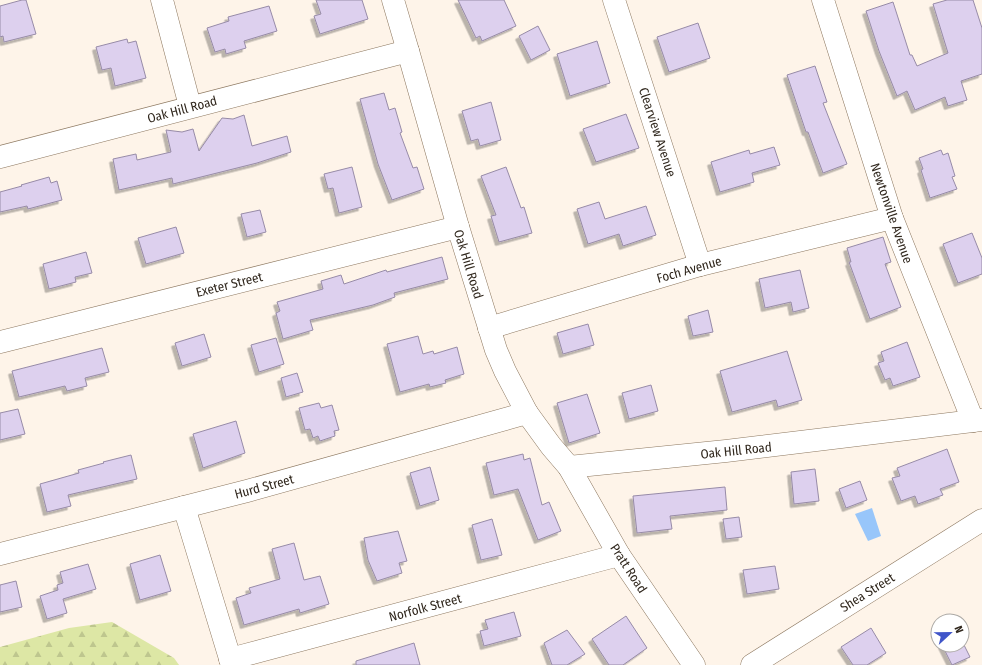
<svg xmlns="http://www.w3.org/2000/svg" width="982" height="665" font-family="'Fira Sans Condensed',sans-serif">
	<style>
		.forest { fill: url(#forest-firs) }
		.water { fill: #98c6fa }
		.building { fill: #ddd0ee; stroke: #978ba7; filter: url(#shadow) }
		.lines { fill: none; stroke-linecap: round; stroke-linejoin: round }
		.street-casing { stroke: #8d7860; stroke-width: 23 }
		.secondary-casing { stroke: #8d7860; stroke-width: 23 }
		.street { stroke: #fff; stroke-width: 22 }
		.secondary { stroke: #fff; stroke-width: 22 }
		.labels { text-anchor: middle; stroke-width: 3.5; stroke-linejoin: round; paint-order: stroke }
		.street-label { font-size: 13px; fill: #30271d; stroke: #fff }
	</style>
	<defs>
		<pattern id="forest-firs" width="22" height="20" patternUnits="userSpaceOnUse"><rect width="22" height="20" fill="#dde7a5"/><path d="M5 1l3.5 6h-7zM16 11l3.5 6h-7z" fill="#bec68e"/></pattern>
		<filter id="shadow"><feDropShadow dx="-3.5" dy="3.5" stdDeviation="0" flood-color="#0004"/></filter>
	</defs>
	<rect width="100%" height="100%" fill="#fef4e9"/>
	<path class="forest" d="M112,622L174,658L179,665H0V647L69,628Z"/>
	<path class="water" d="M872,508L881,536L868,541L855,514Z"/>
	<g class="building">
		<path d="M22,0H26L36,34L4,42L3,36L0,37V6Z"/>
		<path d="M316,0H362L368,19L320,34L314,16L321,14Z"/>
		<path d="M458,0H504L516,26L482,41L480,36L476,38Z"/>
		<path d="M947,0H973L982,28V74L961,81L967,100L948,106L945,97L915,110L907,91L897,96L879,51L866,11L893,2L910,55H912L917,66L948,53L933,4Z"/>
		<path d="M269,6L277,31L244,41L246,48L226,54L225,49L215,52L207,28L229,21L228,17Z"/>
		<path d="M698,23L710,58L669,72L657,37Z"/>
		<path d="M538,26L550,50L531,60L519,36Z"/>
		<path d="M127,39L128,43L136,41L146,78L115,86L111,68L102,70L96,47Z"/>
		<path d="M597,41L610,83L570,96L557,54Z"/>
		<path d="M815,66L827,102L823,103L847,164L823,173L808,132H806L787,75Z"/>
		<path d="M384,93L389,110L395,108L402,132L400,133L413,168L417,167L424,189L392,200L378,164L360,99Z"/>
		<path d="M491,102L501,140L480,146L478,139L471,141L462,111Z"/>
		<path d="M626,114L639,148L596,162L583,129Z"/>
		<path d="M244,115L252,146L287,136L291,152L257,163L173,184L172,178L119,190L113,159L136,154L137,160L171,152L166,130L182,132L193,129L199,151L222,118L233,119Z"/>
		<path d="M774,147L780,165L752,173L754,182L720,192L711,162L749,150L750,154Z"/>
		<path d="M941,150L943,155L948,153L955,176L952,177L957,189L930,198L921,170L923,169L919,158Z"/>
		<path d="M352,167L362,207L339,213L333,188L328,189L324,174Z"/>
		<path d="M506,167L521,208L524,207L532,233L499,242L491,216L496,215L481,176Z"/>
		<path d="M49,177L51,183L57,181L62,200L28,209L27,206L0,212V192L22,186L21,185Z"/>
		<path d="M599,202L605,219L646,206L656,235L623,246L619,234L588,244L577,209Z"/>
		<path d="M260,210L266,232L247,237L241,214Z"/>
		<path d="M176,227L184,253L146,264L138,238Z"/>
		<path d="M972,233L982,258V274L958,283L943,244Z"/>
		<path d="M883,237L891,262L885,264L901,307L870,319L849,262H851L847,248Z"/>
		<path d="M86,252L92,273L75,277L76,282L49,289L43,264Z"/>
		<path d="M442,257L448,279L394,293L395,297L373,305L310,320L313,330L283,339L276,313L280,311L277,302L323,289L321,281L341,275L344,284L386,270L387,272Z"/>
		<path d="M800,270L809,308L793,312L791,302L765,308L759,279Z"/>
		<path d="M708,310L713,332L693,336L688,316Z"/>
		<path d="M588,324L594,345L563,354L557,333Z"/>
		<path d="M204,334L211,357L182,366L175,343Z"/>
		<path d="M418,336L423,354L433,351L434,354L457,347L464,374L445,380L446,383L430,387L429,384L400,392L387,344Z"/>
		<path d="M276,338L284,364L259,372L251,345Z"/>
		<path d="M907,342L920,377L893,386L890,378L885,380L878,363L884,361L881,352Z"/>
		<path d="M102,348L109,372L85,378L87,386L67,391L65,386L19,397L12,371Z"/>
		<path d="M787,351L802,400L778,407L776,400L732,412L720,371Z"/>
		<path d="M297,373L303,392L286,397L281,378Z"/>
		<path d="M651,385L658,411L629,419L622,393Z"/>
		<path d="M587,394L600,433L569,443L557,403Z"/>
		<path d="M319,403L321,408L332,405L339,430L334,431L335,436L320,441L318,436L313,438L310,429L305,430L299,408Z"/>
		<path d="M18,409L25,434L0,440V413Z"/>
		<path d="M236,421L245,453L203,468L193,434Z"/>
		<path d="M947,449L959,482L940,489L943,495L918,504L915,496L901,501L892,478L900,476L897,468Z"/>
		<path d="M523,454L524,460L530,458L542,505L549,502L561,531L538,540L518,489L494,495L486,463Z"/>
		<path d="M131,455L137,479L68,495L71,506L47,512L40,484L79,473L78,470L104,463L103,462Z"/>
		<path d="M430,467L439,500L420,506L410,473Z"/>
		<path d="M815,469L819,501L794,504L791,472Z"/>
		<path d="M860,481L867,500L846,508L839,489Z"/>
		<path d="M725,487L727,510L670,516L672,529L637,533L633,496Z"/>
		<path d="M739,517L742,537L726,539L723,519Z"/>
		<path d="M492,519L502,555L481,560L472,525Z"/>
		<path d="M398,531L407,561L399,563L402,573L377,581L368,560L364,538Z"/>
		<path d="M294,543L304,580L320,576L329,604L300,613L299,609L244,625L236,598L251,593L249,588L280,579L272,549Z"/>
		<path d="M160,555L171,591L140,600L130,564Z"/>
		<path d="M88,564L96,589L63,599L67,613L47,619L40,596L58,590L57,585L63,583L60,572Z"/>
		<path d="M775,566L779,589L747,594L743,570Z"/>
		<path d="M16,581L22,607L0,612V585Z"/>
		<path d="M514,612L521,636L484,646L480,631L488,629L485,620Z"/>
		<path d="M626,616L647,648L623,665H609L592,639Z"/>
		<path d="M871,628L886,653L867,665H853L841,647Z"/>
		<path d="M567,630L585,654L567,665H552L544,643Z"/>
		<path d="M414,643L420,665H356V661Z"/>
		<path d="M942,645H964L970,657L952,665Z"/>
	</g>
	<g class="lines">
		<g class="street-casing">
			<g id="street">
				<path d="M162,0L190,106"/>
				<path d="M393,0L408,51"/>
				<path d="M614,0L700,265"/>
				<path d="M823,0L892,218L973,421"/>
				<path d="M489,328L700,265L892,218"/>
				<path d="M0,342L458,227"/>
				<path d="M184,507L232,665"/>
				<path d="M0,554L247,491L527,413"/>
				<path d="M230,659L619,555"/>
				<path d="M752,665L982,520"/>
			</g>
		</g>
		<g class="secondary-casing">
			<g id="secondary">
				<path d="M0,157L408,51L458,227L496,350L505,371L527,413L551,446L569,467L619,555L694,665"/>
				<path d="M569,467L726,451L982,420"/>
			</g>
		</g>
		<use href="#street" class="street"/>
		<use href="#secondary" class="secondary"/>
	</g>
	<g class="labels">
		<g class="street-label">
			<text transform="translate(182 109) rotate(-15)" y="5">Oak Hill Road</text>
			<text transform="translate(658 132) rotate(72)" y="5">Clearview Avenue</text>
			<text transform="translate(892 213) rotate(71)" y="5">Newtonville Avenue</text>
			<text transform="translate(469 264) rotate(73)" y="5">Oak Hill Road</text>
			<text transform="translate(689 269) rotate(-16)" y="5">Foch Avenue</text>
			<text transform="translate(229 284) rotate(-14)" y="5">Exeter Street</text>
			<text transform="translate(736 450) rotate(-6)" y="5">Oak Hill Road</text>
			<text transform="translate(264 486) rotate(-15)" y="5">Hurd Street</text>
			<text transform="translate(629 568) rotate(57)" y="5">Pratt Road</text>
			<text transform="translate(867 592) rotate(-32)" y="5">Shea Street</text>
			<text transform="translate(425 607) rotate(-15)" y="5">Norfolk Street</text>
		</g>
	</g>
	<g transform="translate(950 633) rotate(68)"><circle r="19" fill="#ffffff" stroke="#aca9a5"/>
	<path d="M0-3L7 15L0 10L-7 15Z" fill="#4055c9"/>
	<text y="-6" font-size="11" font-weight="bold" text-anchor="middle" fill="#30271d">N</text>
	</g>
</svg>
